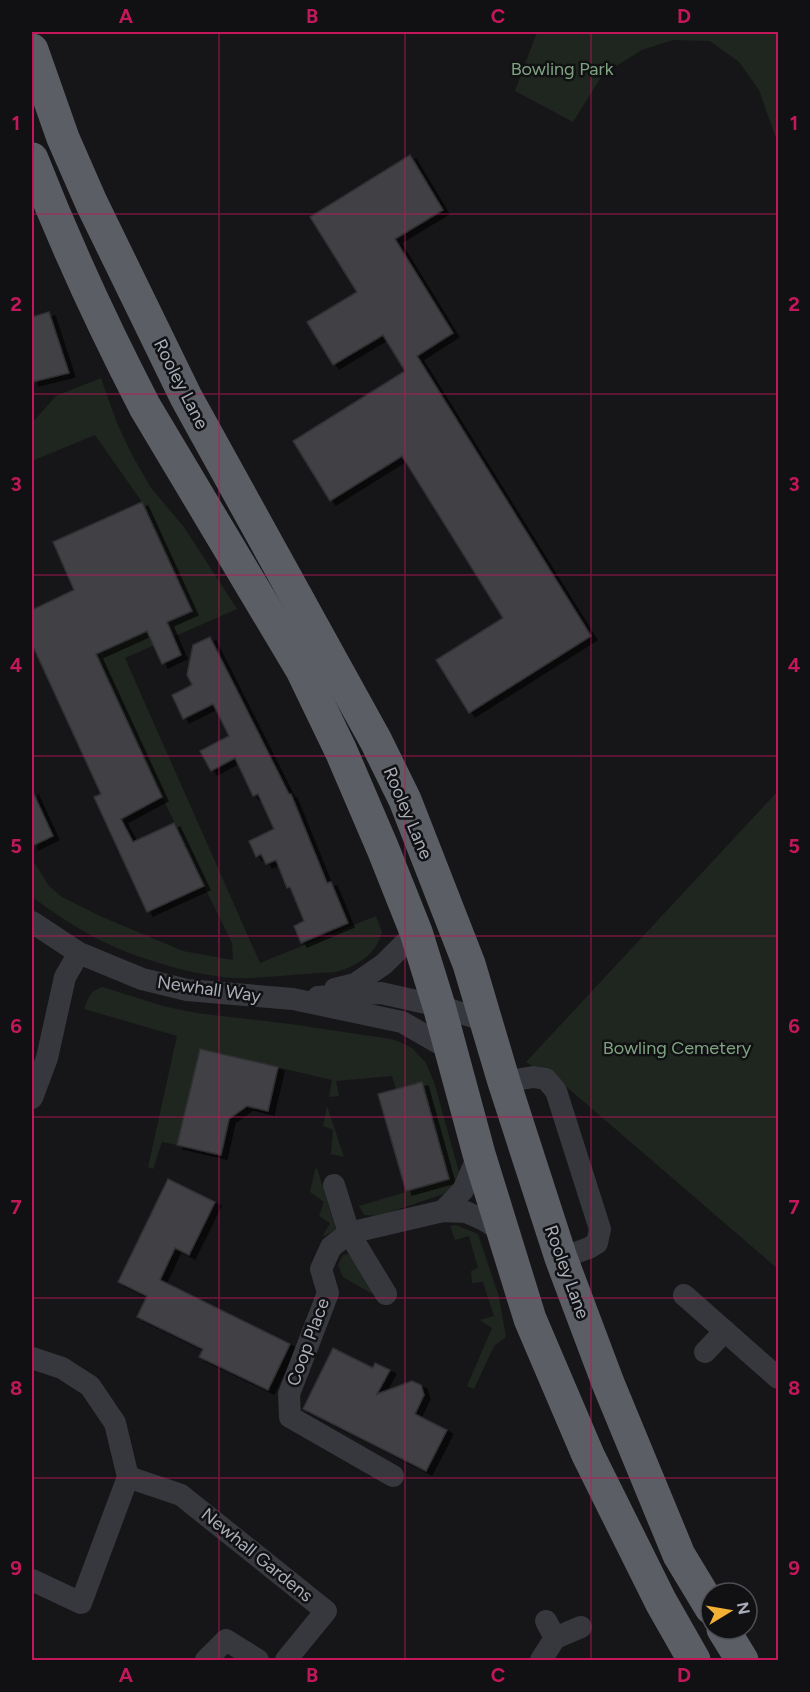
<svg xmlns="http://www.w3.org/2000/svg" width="810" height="1692" font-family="Figtree,sans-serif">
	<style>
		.green { fill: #1e261f }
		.building { fill: #404145; stroke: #303034; stroke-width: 1.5; filter: url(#shadow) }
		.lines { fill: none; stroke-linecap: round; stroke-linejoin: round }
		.minor { stroke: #37383d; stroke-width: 22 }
		.trunk { stroke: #5b5e65; stroke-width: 33 }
		.grid { fill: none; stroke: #c2185b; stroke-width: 1.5; stroke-opacity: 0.55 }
		.labels { text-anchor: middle; stroke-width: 5; stroke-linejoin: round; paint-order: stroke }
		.park-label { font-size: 18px; fill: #7fa381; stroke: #111113 }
		.street-label { font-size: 18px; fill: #a8adb8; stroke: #111113 }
		.neatline { fill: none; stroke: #c2185b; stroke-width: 2 }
		.grid-label { font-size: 20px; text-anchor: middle; font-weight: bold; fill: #c2185b }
	</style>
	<defs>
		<filter id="shadow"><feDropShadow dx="6" dy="4" stdDeviation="0" flood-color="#0009"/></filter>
	</defs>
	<rect width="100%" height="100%" fill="#161618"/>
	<g class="green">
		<path d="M537,32H778V144L759,90L739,62L710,41L673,40L642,50L603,74L573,122L515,91Z"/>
		<path d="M101,378L117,423L131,453L151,488L184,527L237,609L125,658L260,963L376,916L382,932C377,954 357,966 336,972C307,973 278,977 249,978C204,980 133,958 94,937C72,925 51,911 32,897V859L49,886L62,897L100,916L183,951L233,960L232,943L204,886L96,655L191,610L142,502L95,435L32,461V423L56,396Z"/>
		<path d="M778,791V1269L562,1083L526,1062Z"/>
		<path d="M103,987L163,1006L196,1013L290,1024L391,1039L400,1042L412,1048L426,1063L434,1082L459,1172L452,1186L443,1194L379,1216L364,1215L359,1206L449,1179L422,1082L396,1089L392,1076L336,1081L339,1096L329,1097L332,1080L200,1049L177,1145L162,1142L153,1169L148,1167L177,1036L84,1009C89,996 90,991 103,987Z"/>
		<path d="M327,1106L344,1157L331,1154L333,1130L323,1126Z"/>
		<path d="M317,1168L336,1230L322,1237L330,1223L319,1216L324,1202L310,1192L315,1170Z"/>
		<path d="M456,1225L478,1234L499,1297L506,1337L494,1346L474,1389L467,1386L492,1328L480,1320L494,1316L483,1282L472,1283L471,1271L478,1268L469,1236L455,1240L450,1226Z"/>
		<path d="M348,1254L357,1263L374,1295L343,1277L338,1265L343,1255Z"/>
	</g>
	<g class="building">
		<path d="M410,155L443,210L395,239L453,333L417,356L591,636L469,713L436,660L503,618L402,456L330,501L293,441L405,371L383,335L333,365L307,322L357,292L310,217Z"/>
		<path d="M49,312L69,373L32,382V317Z"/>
		<path d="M142,502L192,611L167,622L181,655L162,664L147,631L96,654L162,797L121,819L133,842L174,823L204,886L147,912L94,797L101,794L32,644V610L74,590L53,542Z"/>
		<path d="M210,637L289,794H291L327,883L331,882L348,923L301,943L294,926L304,921L290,887L287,888L276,860L266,864L261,854L256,857L249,841L274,829L258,794L253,796L235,758L211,771L200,751L229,736L213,704L183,719L172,695L192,685L187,675L193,645Z"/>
		<path d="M32,790L53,836L32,846Z"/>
		<path d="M200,1049L278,1067L268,1111L247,1106L229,1119L221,1155L177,1145Z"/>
		<path d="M422,1082L449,1179L406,1191L378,1094Z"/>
		<path d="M168,1179L215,1202L189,1255L175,1248L160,1280L290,1344L268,1390L199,1357L203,1349L137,1317L147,1296L118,1282Z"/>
		<path d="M333,1348L373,1368L375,1363L390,1370L377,1394L412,1381L421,1385L424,1395L415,1414L447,1430L426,1471L303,1409Z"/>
	</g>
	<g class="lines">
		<g class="minor">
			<path d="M32,922L79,953L142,979L187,990L293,999L402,1022L449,1049"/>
			<path d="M335,989L355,984L384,964L416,932"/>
			<path d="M318,997L381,993L439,1006L486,1021"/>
			<path d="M504,1082L533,1077L546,1079L556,1091L600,1229L597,1243L589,1248L561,1258"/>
			<path d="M32,1098L47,1058L65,977L79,953"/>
			<path d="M334,1185L349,1233L386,1294"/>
			<path d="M443,1211L463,1190L479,1154"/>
			<path d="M684,1295L778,1378"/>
			<path d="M705,1352L725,1331"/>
			<path d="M32,1358L62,1368L90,1386L115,1423L128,1477"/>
			<path d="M393,1476L290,1417L289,1394L328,1293L321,1269L331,1247L349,1233L443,1211L466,1212L484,1220L503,1232"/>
			<path d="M128,1477L181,1495L326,1611L286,1660"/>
			<path d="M32,1580L81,1603L128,1477"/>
			<path d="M555,1638L581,1627"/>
			<path d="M206,1660L226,1640L258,1660"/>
			<path d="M541,1660L555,1638L546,1621"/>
		</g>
		<g class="trunk">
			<path d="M32,50L63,138L91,202L186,397L376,741L405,800L469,964L504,1082L561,1258L608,1383L679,1555L711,1608"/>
			<path d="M32,159C65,243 103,326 145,407L302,670L341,751L383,849L416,932L439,1006L479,1154L530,1319L588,1455L661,1602L694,1660"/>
			<path d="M723,1629L742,1660"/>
		</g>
	</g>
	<path class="grid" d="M219,32V1660M405,32V1660M591,32V1660M32,214H778M32,394H778M32,575H778M32,756H778M32,936H778M32,1117H778M32,1298H778M32,1478H778"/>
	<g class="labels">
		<g class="park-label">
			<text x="562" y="75">Bowling Park</text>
			<text x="677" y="1054">Bowling Cemetery</text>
		</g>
		<g class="street-label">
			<text transform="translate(181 384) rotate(63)" y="6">Rooley Lane</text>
			<text transform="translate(408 813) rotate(67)" y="6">Rooley Lane</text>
			<text transform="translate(209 989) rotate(8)" y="6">Newhall Way</text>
			<text transform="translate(567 1272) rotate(70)" y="6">Rooley Lane</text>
			<text transform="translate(308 1342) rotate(-70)" y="6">Coop Place</text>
			<text transform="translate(257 1555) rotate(39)" y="6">Newhall Gardens</text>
		</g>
	</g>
	<rect width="810" height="1692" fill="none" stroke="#111113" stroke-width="66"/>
	<g transform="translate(729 1611) rotate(79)"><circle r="28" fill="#111113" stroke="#4d4f55" stroke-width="1.5"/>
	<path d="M0-4.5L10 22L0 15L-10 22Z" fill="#f2b134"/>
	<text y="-9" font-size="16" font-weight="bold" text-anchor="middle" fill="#a8adb8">N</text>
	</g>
	<rect x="33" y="33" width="744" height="1626" class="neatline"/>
	<g class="grid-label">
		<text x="126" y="23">A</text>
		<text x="312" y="23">B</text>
		<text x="498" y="23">C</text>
		<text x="684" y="23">D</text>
		<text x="16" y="130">1</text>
		<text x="794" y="130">1</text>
		<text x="16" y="311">2</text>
		<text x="794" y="311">2</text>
		<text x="16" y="491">3</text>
		<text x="794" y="491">3</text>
		<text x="16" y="672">4</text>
		<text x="794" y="672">4</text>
		<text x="16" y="853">5</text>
		<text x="794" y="853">5</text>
		<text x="16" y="1033">6</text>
		<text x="794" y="1033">6</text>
		<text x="16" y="1214">7</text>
		<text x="794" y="1214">7</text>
		<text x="16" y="1395">8</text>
		<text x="794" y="1395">8</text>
		<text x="16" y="1575">9</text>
		<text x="794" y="1575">9</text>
		<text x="126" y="1682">A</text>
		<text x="312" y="1682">B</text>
		<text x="498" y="1682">C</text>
		<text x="684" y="1682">D</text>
	</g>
</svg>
